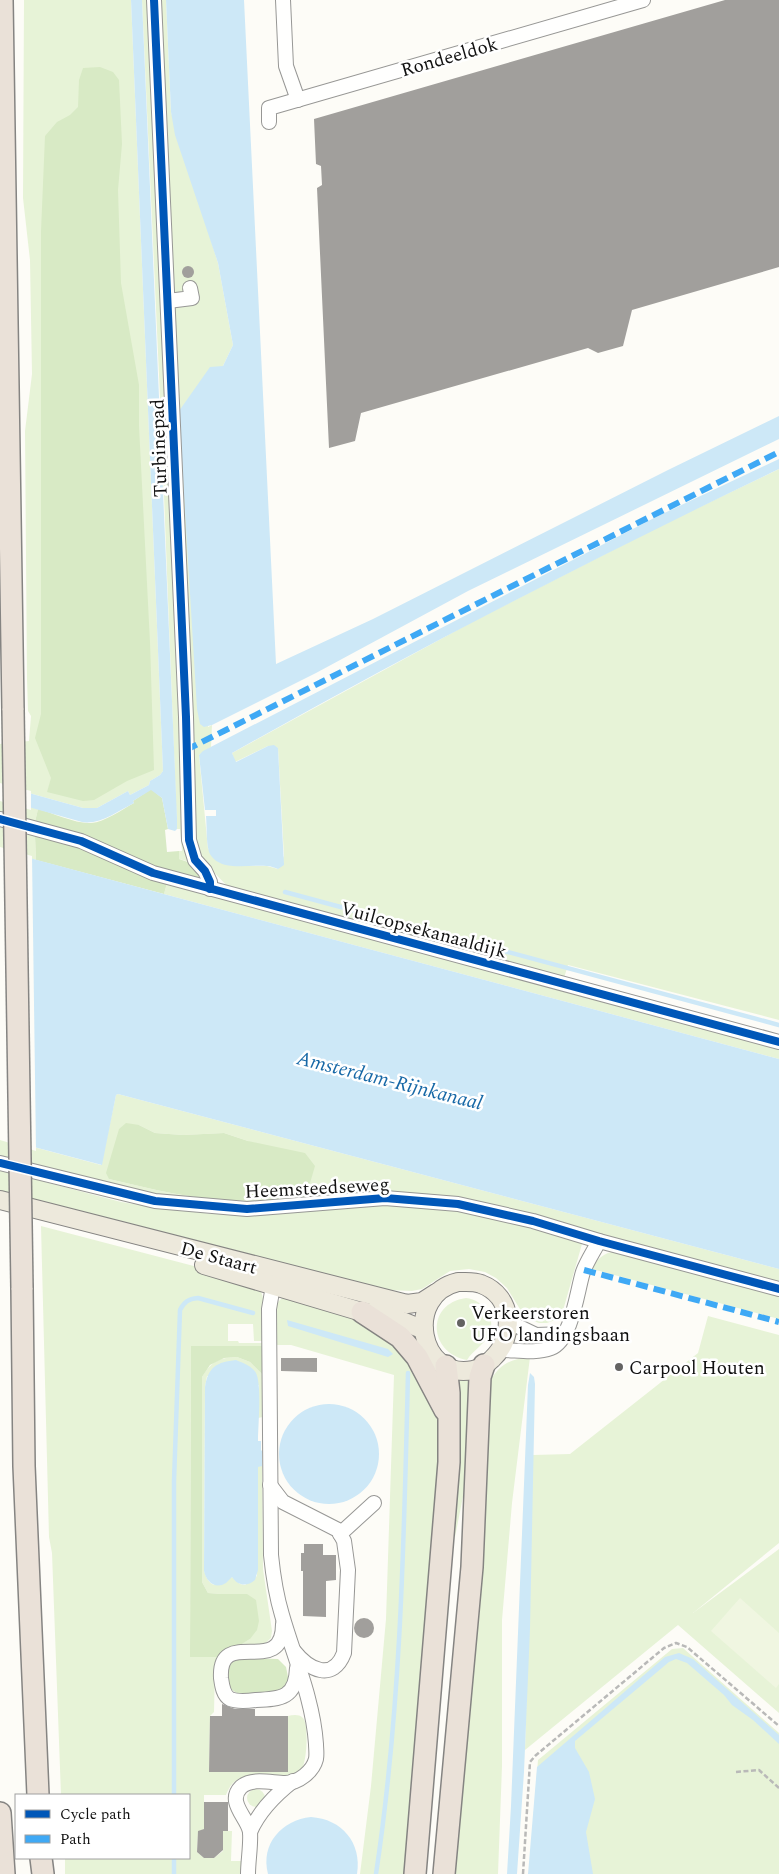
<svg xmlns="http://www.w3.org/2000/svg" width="779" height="1874" font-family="Spectral,serif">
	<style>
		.green { fill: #e7f3d7; fill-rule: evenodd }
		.forest { fill: #d8eac5 }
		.pitch { fill: #f0f6e1 }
		.water { fill: #cde8f7 }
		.pier { fill: #fdfcf7 }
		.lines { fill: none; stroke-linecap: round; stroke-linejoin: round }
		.stream { stroke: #cde8f7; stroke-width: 4.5 }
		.building { fill: #a19f9c }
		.minor-casing { stroke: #979795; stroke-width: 16 }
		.major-casing { stroke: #858482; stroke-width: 20 }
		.highway-casing { stroke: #858482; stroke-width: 24 }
		.path { stroke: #b9b9b8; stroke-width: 2.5; stroke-dasharray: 5 2.5; stroke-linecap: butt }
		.minor { stroke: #fffffe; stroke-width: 14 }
		.major { stroke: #ede9dc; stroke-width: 18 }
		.highway { stroke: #eae1d8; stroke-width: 21 }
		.highway-bridge-casing { stroke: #858482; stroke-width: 24; stroke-linecap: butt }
		.highway-bridge { stroke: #eae1d8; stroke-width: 21 }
		.quiet { stroke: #3fa9f5; stroke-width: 6; stroke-dasharray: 12 6; stroke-linecap: butt }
		.cycleway-casing { stroke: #fff; stroke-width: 11 }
		.cycleway { stroke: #0057b8; stroke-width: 8 }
		.poi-dot { fill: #646362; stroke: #fff; stroke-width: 2 }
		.labels { text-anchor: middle; stroke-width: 5; stroke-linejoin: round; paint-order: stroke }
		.street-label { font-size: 19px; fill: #111; stroke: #fff }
		.poi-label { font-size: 19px; fill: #111; stroke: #fff; text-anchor: start }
		.water-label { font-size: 20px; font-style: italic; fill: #1768a6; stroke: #fff }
	</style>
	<rect width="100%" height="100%" fill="#fdfcf7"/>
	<g class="green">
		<path d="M24,0H131L163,771L160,775L150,781L149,785L130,795L128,791L97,808H83L0,785V744L29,741L31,716L28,711L27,679L25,431L32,374L30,260L23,198Z"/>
		<path d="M142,0H166L171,112L218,263L233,345L223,366L208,727L212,725L211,747L199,755L208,849L238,866H267L278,869L284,856L278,748L268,746L235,762L232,753L472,622L660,526L779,469V1020L568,965L564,978L228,887L209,867L179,859V851H182L180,829H177L161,419Z"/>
		<path d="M0,799L38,809L35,822L0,813Z"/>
		<path d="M0,826L35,836L36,860L0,850Z"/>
		<path d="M167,883L779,1047V1059L164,894Z"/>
		<path d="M118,1094L779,1269V1282L377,1193L310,1197L269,1202L232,1203L166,1198L0,1157V1138L101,1165L116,1095ZM139,1125L155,1133L183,1135L224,1133L248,1141L308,1190C294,1193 280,1197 266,1199C213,1205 160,1191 109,1179Z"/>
		<path d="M0,1170L121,1202L153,1207L212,1214H271L392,1204L454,1210L517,1223L581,1241L582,1244L562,1314L555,1320L547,1323H539L531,1320L523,1314L507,1288L496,1278L485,1272L469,1269L450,1271L422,1289L412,1291L388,1290L326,1276L0,1191Z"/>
		<path d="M41,1226L209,1270L260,1289C267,1305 265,1324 264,1341H254L253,1324H228V1341H238L239,1343H264V1346H191L190,1656L220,1657L215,1667L214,1712L210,1716L209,1772H287L288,1716C293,1715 299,1714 303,1718C309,1724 307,1764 301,1770C279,1791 240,1757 226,1795H204V1829L198,1832L197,1852L204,1858H214L223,1851L222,1831H232L231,1861H242V1874H65V1858H189V1795H61L52,1553L49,1537Z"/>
		<path d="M616,1251L779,1294V1319L592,1269C597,1258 604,1253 616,1251Z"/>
		<path d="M285,1295L358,1318L398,1344L435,1408L441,1441L407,1874H360L371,1786L386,1619L394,1375L291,1345H275L277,1303Z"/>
		<path d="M466,1298C484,1300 498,1319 488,1336C483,1346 473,1350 467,1360C429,1353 425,1304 466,1298Z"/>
		<path d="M708,1316L779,1335V1543L693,1613L779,1549V1713L678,1625L525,1750L533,1455L570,1454L698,1353Z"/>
		<path d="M237,1357L250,1362L265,1377L263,1417L258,1418L259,1385L207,1376L205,1387L204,1571C212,1593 217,1583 232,1577L240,1584L245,1585L257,1576L258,1466H262L263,1569L272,1631L271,1638L262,1646H237L250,1639L246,1594H222L208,1593L202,1582V1377C212,1361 218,1358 237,1357Z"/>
		<path d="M530,1357L512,1503L502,1620V1766L498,1874H453L490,1382C499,1364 511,1359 530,1357Z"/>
		<path d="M454,1378L470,1380L466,1481L455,1537Z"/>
		<path d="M683,1648L779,1733V1874H529L538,1760L672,1649Z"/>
		<circle cx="256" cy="1798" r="9"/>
	</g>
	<g class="forest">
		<path d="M100,67L113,72L119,80L122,144L118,190L121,283L139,385V426L150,642L154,770L127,781L94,800L83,801L47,792L51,778L35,738L41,714V231L45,136L57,122L70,115L78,107L79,80L83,68Z"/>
		<path d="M151,789L162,798L168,829L165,830L167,852L179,851V859L194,864L205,881L169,872L35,822L38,809C53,813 76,824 91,823C105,822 121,810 134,803L133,801Z"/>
		<path d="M35,836L87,849L167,883L164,894L36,860Z"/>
		<path d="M126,1123L139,1125L155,1133L183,1135L224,1133L248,1141L305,1153L315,1166L308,1190C294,1193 280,1197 266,1199C213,1205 160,1191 109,1179L106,1173L119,1129Z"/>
		<path d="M191,1346H267L265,1377L250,1362L237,1357L224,1358L210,1365L202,1377V1582L208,1593L222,1594H247L256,1600L259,1621L257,1630L250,1639L220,1657H190Z"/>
		<path d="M246,1658L278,1659L286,1667L289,1682L284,1689L278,1692C261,1693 228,1703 228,1678C228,1670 229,1666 234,1659Z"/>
	</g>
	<path class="pitch" d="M740,1598L779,1633V1684L776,1688L711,1631Z"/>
	<g class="water">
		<path d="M131,0H142L177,818V829L175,831L168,829L162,798L151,790L133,801L134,803C118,811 100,825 82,822L0,799V785L83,808H97L128,791L130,795L149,785L150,781L160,775L163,771Z"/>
		<path d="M166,0H244L276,664L373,619L668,470L779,416V439L468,591L316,673L212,725L204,727L200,724L197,709L179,411L210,367L223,366L233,345L218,263L175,135L171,112Z"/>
		<path d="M779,459V469C594,558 411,652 232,753L236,762L268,746L274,745L278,748L284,865L278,869C275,868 271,866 267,866C250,864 218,873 209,852C206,841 207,827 206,816H216V810H205L199,755L203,751L656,517Z"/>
		<path d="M0,850L779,1059V1269L118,1094L116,1095L102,1165L0,1138Z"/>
		<path d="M287,1320L388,1349L393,1354L388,1357L288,1326Z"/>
		<path d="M236,1360C243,1363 252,1366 256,1373C262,1385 258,1426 258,1441H261V1450L262,1451V1466L258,1467V1570L255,1580C247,1587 238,1586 232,1577C230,1579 228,1581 226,1583C215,1590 206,1581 204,1571L205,1387C208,1367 217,1362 236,1360Z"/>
		<path d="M530,1373L534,1377L535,1384L530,1629L524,1772L517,1874H507L511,1806L528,1385Z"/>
		<circle cx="329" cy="1454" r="50"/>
		<path d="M679,1653L693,1659L779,1735V1744L753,1720L732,1705L724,1695L687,1663L676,1659L669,1662L575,1741V1748L589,1772L595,1799L586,1832L593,1874H528L537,1767L665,1657Z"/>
		<path d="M311,1817C342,1819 362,1843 357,1874H268C260,1844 282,1820 311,1817Z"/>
	</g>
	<g class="pier">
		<path d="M0,783L31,791V810L0,801Z"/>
		<path d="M0,847L32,856L36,1151L0,1140Z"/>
	</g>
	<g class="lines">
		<g class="stream">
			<path d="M285,892L779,1025"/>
			<path d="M174,1795V1481L180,1310C184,1302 188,1299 198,1298L253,1313"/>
			<path d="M174,1858V1874"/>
			<path d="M376,1874C401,1708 404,1540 408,1373"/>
		</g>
	</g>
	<g class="building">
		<path d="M725,0H779V267L632,310L623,346L598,353L588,348L361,413L355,441L329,448L317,188L322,185L321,166L316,164L314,119Z"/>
		<circle cx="188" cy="272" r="6"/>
		<path d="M281,1358H317V1372L281,1371Z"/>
		<path d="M304,1544H323V1555H336V1580L326,1581V1617L303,1616V1571H301V1553H304Z"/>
		<circle cx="364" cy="1628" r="10"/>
		<path d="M222,1704L235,1709H255V1716H288V1772H209L210,1716H222Z"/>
		<path d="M204,1802H228V1831H223V1850L214,1858H204L197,1852L198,1831L204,1829Z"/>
	</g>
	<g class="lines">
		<g class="minor-casing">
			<g id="minor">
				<path d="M154,0L186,717L189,840L195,860L205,871L210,882V889"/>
				<path d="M283,0L286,66L298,100"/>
				<path d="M269,122V108L643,0"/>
				<path d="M168,301L192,298L190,288"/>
				<path d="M0,819L81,841L153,873L779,1042"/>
				<path d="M0,1163L155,1201L247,1209L385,1198L458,1204L533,1221L599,1241L779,1289"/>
				<path d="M509,1322L536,1335L565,1334"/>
				<path d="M501,1350C517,1350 535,1354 551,1348C572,1340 577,1291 583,1272C587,1261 594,1251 599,1241"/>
				<path d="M270,1485L283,1502L338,1530L344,1541L348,1570L344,1653C333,1682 309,1670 294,1651"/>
				<path d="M340,1534L374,1503"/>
				<path d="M283,1624C283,1679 218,1625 221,1678C222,1685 223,1695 230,1699C237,1702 248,1701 256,1700C281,1699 296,1698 297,1668"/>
				<path d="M250,1832C259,1811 275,1795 293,1781"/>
				<path d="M248,1874C248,1861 251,1845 250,1832C248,1818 226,1802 241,1787C252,1777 272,1783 285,1783C299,1783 313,1771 316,1759C317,1754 316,1748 316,1744C313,1699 294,1657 282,1615C276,1595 273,1575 271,1555L269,1309L273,1286"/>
			</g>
		</g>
		<g class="major-casing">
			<g id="major">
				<path d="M0,1200L407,1304L422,1302L436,1293"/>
				<path d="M204,1265L362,1312L383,1313L424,1330"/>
				<path d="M458,1282C466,1282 474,1281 481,1284C513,1296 516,1337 492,1359C487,1364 480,1369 473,1370C419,1381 403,1295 458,1282Z"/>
			</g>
		</g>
		<g class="highway-casing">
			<g id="highway">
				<path d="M2,0L13,710"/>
				<path d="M22,1288L24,1466L38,1795"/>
				<path d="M362,1312L400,1337L417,1357L445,1410"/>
				<path d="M0,1813L4,1874"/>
				<path d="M41,1858L43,1874"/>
				<path d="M415,1874L449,1462V1393L446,1366"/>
				<path d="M444,1874L472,1567L480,1377L484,1365"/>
			</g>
		</g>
		<g class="path">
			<path d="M736,1772L759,1770L779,1788"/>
			<path d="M523,1874L530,1762L535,1756L664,1648L676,1643L687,1647L779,1726"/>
		</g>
		<use href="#minor" class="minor"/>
		<use href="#major" class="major"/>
		<use href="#highway" class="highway"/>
		<g class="highway-bridge-casing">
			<path id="highway-bridge" d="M13,710L22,1288"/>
		</g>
		<use href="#highway-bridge" class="highway-bridge"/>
		<g class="quiet">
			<path d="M186,750L779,452"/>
			<path d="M584,1270L779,1322"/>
		</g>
		<g class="cycleway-casing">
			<g id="cycleway">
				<path d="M154,0L186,717L189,840L195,860L205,871L210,882V889"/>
				<path d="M0,819L81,841L153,873L779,1042"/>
				<path d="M0,1163L155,1201L247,1209L385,1198L458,1204L533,1221L599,1241L779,1289"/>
			</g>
		</g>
		<use href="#cycleway" class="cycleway"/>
	</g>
	<g class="poi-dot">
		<circle cx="461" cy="1323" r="5"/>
		<circle cx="619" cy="1367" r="5"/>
	</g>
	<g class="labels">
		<g class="street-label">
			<text transform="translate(449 56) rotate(-16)" y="7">Rondeeldok</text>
			<text transform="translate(158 448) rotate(-92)" y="7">Turbinepad</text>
			<text transform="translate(424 929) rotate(15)" y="7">Vuilcopsekanaaldijk</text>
			<text transform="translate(317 1187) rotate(-3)" y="7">Heemsteedseweg</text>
			<text transform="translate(219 1257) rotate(15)" y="7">De Staart</text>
		</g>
		<g class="poi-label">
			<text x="471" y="1319">Verkeerstoren<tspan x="471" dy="22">UFO landingsbaan</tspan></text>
			<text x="629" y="1374">Carpool Houten</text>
		</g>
		<g class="water-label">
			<text transform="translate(390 1080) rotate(14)" y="7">Amsterdam-Rijnkanaal</text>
		</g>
	</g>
	<rect x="15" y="1794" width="175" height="65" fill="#ffffff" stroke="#a0a0a0"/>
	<rect x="25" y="1810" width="25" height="8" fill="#0057b8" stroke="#a0a0a0"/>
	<text x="60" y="1819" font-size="15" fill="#111111">Cycle path</text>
	<rect x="25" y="1835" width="25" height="8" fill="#3fa9f5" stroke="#a0a0a0"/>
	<text x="60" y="1844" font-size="15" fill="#111111">Path</text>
</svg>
